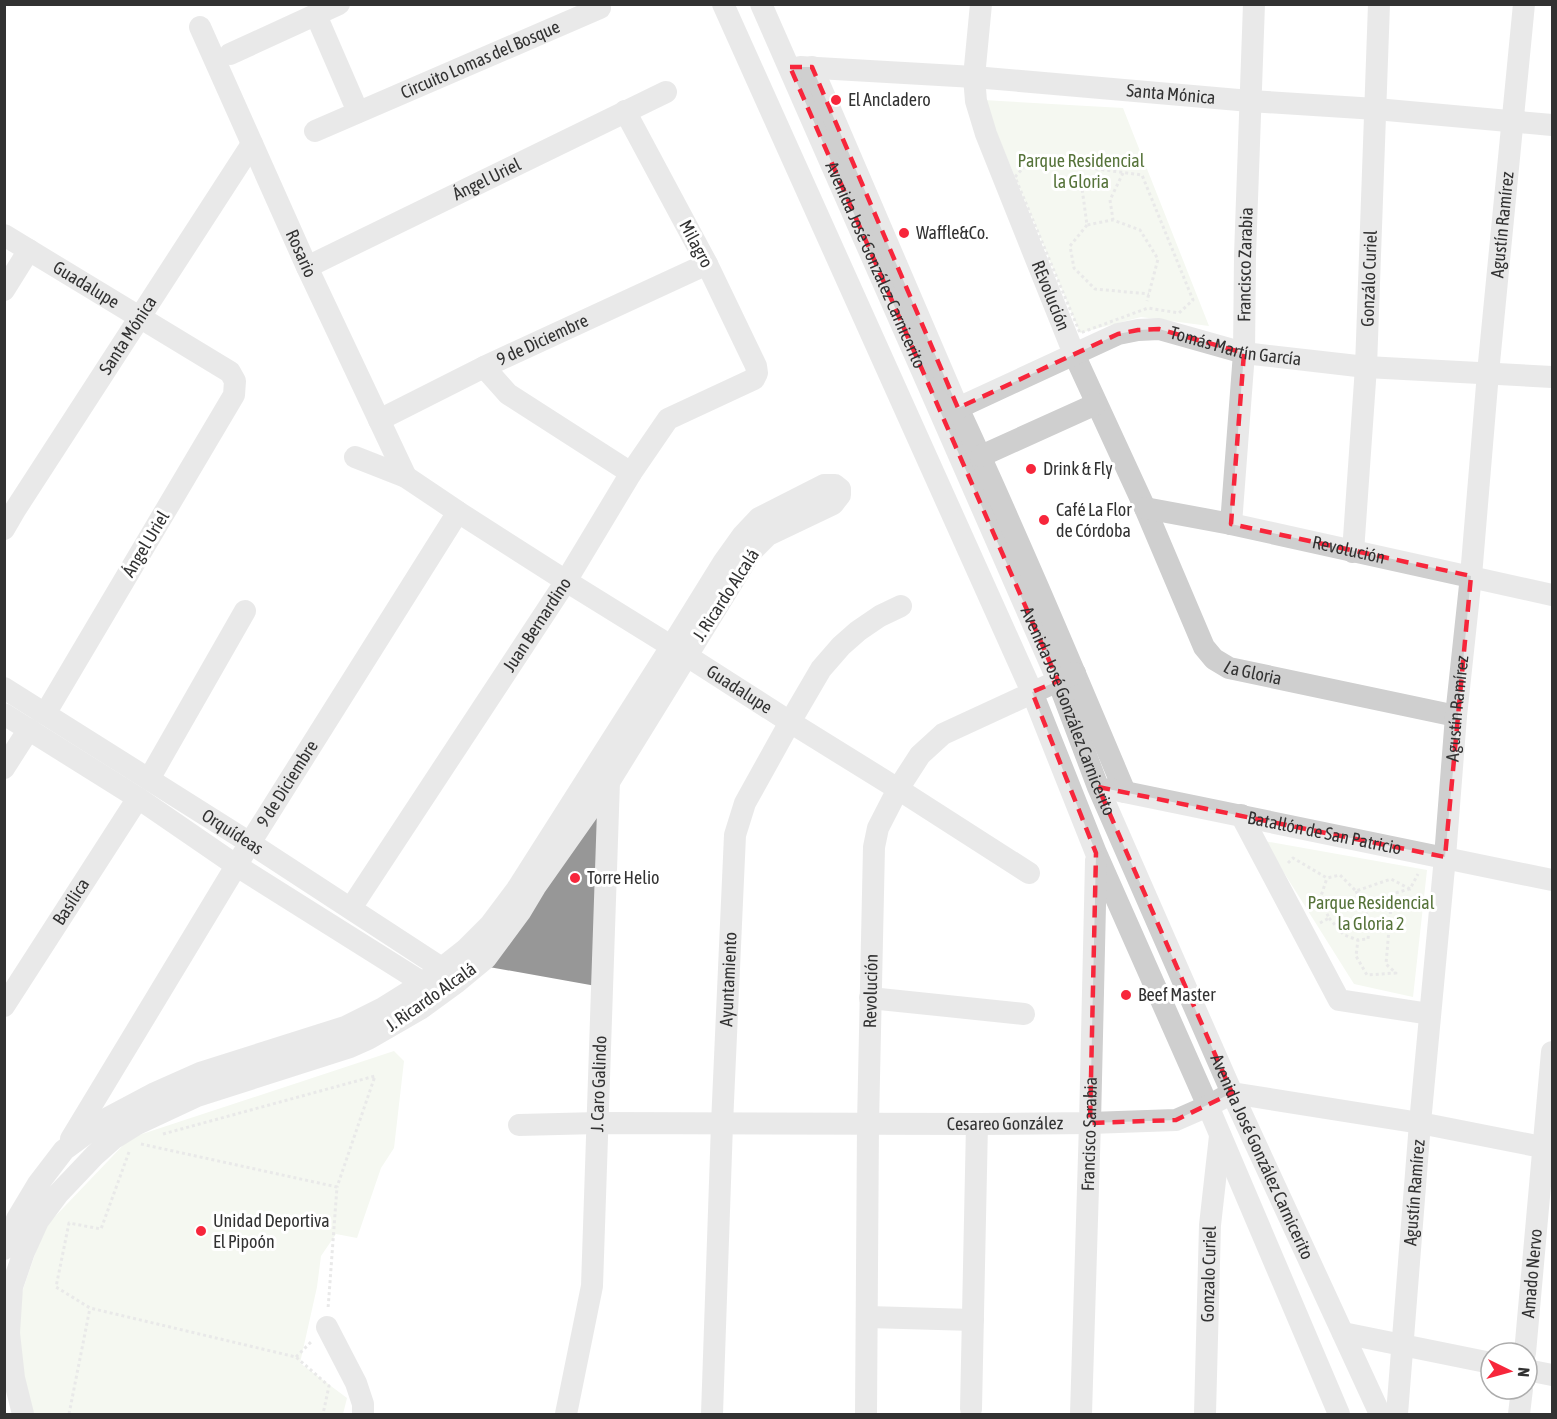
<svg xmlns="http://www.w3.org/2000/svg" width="1557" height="1419" font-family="'Asap Condensed',sans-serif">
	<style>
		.green { fill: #e8f0df }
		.building { fill: #191919 }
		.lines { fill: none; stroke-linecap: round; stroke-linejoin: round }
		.path { stroke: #cfcfcf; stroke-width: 3; stroke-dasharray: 3 3; stroke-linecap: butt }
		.minor { stroke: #cfcfcf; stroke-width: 22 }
		.marked { fill: none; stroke: #f7263b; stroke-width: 4.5; stroke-dasharray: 12 8; stroke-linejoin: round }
		.poi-dot { fill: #f7263b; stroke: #fff; stroke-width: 2 }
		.labels { text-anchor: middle; stroke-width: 6; stroke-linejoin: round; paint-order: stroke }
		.street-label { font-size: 18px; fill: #323232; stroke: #fff }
		.poi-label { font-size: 18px; fill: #323232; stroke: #fff; text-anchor: start }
		.park-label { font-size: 18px; fill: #56733a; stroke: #fff }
	</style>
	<rect width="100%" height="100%" fill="#fff"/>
	<g class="green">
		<path d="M983,100L1123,108L1209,326L1141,317L1080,333Z"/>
		<path d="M1264,841L1427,870L1413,997L1354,984Z"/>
		<path d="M394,1051L404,1061L394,1148L381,1168L357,1238L336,1234L321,1256L317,1287L300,1363L347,1398L343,1414H29L18,1370L19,1301L44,1228L130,1138Z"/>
	</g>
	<path class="building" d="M607,790L596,986L489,967Z"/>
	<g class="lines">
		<g class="path">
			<path d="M1030,160L1142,175L1193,300L1179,313L1148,308L1080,333L1015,177Z"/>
			<path d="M1079,166L1087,225L1112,220"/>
			<path d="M1123,173L1110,200L1113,220L1140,230L1158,259L1147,301"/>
			<path d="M1087,225L1070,246L1074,268L1095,289L1149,294"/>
			<path d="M1288,863L1293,858L1327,878L1340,875L1356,891L1391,879L1410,889L1418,874"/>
			<path d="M1356,891L1370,922L1368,939L1358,940L1356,956L1367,975L1396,973L1386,964L1392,894L1409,889"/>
			<path d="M1329,918L1344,935L1358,940"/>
			<path d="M1320,923L1329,918L1320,899L1327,878"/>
			<path d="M163,1134L375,1076L337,1187"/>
			<path d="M141,1144L337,1187L328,1309"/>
			<path d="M129,1152L101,1229L69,1223L56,1287L90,1308L296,1357L329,1386L323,1414"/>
			<path d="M296,1357L313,1340"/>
			<path d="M69,1414L90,1308"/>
		</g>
		<g class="minor">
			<path d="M723,4L1032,692L1096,853L1208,1106L1339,1414"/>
			<path id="s1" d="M761,4L1058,681L1098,787L1232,1093L1380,1414"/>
			<path id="s2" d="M981,4L974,77L976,101L986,134L1074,354L1145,508L1204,647L1214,659L1229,668L1456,716"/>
			<path d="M316,15L358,112"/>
			<path id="s3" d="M200,27L307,267L406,477"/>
			<path d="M230,54L339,4"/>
			<path id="s4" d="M800,67L974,77L1250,101L1376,109L1552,125"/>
			<path d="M812,67L958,408C1017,535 1071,664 1125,792"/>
			<path id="s5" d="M315,131L600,8L598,4"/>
			<path id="s6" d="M4,235L230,372L235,381L234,395L45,714"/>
			<path id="s7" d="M307,267L666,92"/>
			<path d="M4,290L29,250"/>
			<path d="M484,367L508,394L631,473"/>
			<path id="s8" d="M946,405L958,408L1118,334L1138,330L1159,329L1244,353L1366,367L1552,377"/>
			<path id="s9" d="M379,420L484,367L707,264"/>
			<path d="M981,456L1096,404"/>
			<path id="s10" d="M355,457L406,477L458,512L566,581L687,656L790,722L898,789L1029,873"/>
			<path id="s11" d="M1145,508L1231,524L1552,595"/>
			<path id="s12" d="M1231,524L1244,353L1245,255L1254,4"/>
			<path id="s13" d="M4,529L15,510L252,144"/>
			<path id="s14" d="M1353,552L1366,367L1379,4"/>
			<path id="s15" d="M4,688L250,843L443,969L452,977"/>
			<path d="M4,714L138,798L237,866L423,983L433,993"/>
			<path d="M4,768L29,729"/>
			<path d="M149,779L245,611"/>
			<path id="s16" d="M1110,789L1552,880"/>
			<path d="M1241,815L1339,1000L1430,1014"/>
			<path id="s17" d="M351,908L566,581L631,473L668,419L754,379L757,373L756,366L707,264L625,111"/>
			<path d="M870,998L1024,1014"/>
			<path id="s18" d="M4,1006L138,798"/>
			<path id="s19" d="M519,1125L598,1123L977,1124L1090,1123L1176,1120L1208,1106L1232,1093L1420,1123L1552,1149"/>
			<path id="s20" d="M71,1139L250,843L458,512"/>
			<path d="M4,1249L17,1219L38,1184L64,1150L106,1119L155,1093L200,1073L345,1027L383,1008L423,983L465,950L490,925L517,889L671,647L723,563L743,535L759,518L824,485H835L840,489V495L833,504L768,535L751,552L609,782L535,887L520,912L486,958L457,982L420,1009L368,1039L350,1047L197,1096L137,1124L113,1139L95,1155L58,1194L38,1221L24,1252L12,1287L9,1333L14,1378L23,1414"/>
			<path d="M868,1317L973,1320"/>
			<path d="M327,1327L356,1383L363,1404V1414"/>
			<path d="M1343,1333L1491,1363"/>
			<path id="s21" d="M1525,1353L1552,1052"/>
			<path d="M1527,1370L1552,1375"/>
			<path d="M971,1409L977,1124"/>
			<path id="s22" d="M566,1414L592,1286L609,781"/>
			<path id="s23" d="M712,1414L722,1124L735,835L745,803L790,722L821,669L841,646L858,631L880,616L901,606"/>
			<path id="s24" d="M866,1414L868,1124L874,847L878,828L898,789L920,755L943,734L1075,673"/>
			<path id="s25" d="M1081,1414L1090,1123L1096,861"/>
			<path id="s26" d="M1205,1414L1210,1225L1220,1136"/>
			<path id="s27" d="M1397,1414L1420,1123L1445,857L1456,716L1471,576L1488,373L1524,4"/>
			<path d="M1519,1414L1522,1389"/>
		</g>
	</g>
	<path d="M0 0H1557V1419H0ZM790,67H812L958,408L1118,334L1138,330L1159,329L1244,353L1231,524L1471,576L1445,857L1098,787L1232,1093L1176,1120L1090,1123L1096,853L1032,692L1058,681Z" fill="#fff" fill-opacity=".55" fill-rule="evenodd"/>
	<path class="marked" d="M790,67H812L958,408L1118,334L1138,330L1159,329L1244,353L1231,524L1471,576L1445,857L1098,787L1232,1093L1176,1120L1090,1123L1096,853L1032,692L1058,681Z"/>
	<g class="poi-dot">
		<circle cx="836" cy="100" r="6"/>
		<circle cx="904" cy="233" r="6"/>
		<circle cx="1031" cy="469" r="6"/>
		<circle cx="1044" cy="520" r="6"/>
		<circle cx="575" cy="878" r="6"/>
		<circle cx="1126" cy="995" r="6"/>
		<circle cx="201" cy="1231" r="6"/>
	</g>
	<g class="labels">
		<g class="street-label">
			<text dy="6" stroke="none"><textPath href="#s5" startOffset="180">Circuito Lomas del Bosque</textPath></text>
			<text dy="6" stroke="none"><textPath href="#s4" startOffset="372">Santa Mónica</textPath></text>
			<text dy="6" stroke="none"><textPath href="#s7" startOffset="200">Ángel Uriel</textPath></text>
			<text dy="6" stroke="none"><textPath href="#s27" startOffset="1194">Agustín Ramírez</textPath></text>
			<text transform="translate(696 244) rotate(62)" y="6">Milagro</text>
			<text dy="6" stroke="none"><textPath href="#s3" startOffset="248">Rosario</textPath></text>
			<text dy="6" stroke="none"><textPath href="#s1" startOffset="285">Avenida José González Carnicerito</textPath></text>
			<text dy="6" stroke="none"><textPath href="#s12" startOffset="260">Francisco Zarabia</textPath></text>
			<text dy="6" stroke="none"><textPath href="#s14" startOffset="274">Gonzálo Curiel</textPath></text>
			<text dy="6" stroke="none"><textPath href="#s6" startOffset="96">Guadalupe</textPath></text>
			<text dy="6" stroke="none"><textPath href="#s2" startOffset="306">REvolución</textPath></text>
			<text dy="6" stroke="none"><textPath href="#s13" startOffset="230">Santa Mónica</textPath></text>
			<text dy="6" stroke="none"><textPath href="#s9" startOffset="182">9 de Diciembre</textPath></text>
			<text dy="6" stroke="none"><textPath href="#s8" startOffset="309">Tomás Martín García</textPath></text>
			<text transform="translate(146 544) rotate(-59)" y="6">Ángel Uriel</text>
			<text dy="6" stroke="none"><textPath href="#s11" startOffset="208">Revolución</textPath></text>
			<text transform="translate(726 595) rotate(-57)" y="6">J. Ricardo Alcalá</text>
			<text dy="6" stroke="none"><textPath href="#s17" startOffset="339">Juan Bernardino</textPath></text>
			<text dy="6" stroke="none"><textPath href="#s2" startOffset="747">La Gloria</textPath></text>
			<text dy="6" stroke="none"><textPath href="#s10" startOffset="450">Guadalupe</textPath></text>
			<text dy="6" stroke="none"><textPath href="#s27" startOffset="708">Agustín Ramírez</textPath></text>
			<text dy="6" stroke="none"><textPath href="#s1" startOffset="771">Avenida José González Carnicerito</textPath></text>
			<text dy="6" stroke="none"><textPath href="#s20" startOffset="416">9 de Diciembre</textPath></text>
			<text dy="6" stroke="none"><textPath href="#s15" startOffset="270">Orquídeas</textPath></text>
			<text dy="6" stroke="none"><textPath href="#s16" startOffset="219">Batallón de San Patricio</textPath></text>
			<text dy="6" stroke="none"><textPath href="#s18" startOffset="124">Basílica</textPath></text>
			<text dy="6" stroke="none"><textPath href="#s23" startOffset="435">Ayuntamiento</textPath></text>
			<text dy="6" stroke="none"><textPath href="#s24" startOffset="423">Revolución</textPath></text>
			<text transform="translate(431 997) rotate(-35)" y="6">J. Ricardo Alcalá</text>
			<text dy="6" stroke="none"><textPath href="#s22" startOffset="333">J. Caro Galindo</textPath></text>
			<text dy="6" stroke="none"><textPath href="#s19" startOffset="486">Cesareo González</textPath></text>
			<text dy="6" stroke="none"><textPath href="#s25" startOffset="280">Francisco Sarabia</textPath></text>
			<text dy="6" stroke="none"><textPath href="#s1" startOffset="1257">Avenida José González Carnicerito</textPath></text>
			<text dy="6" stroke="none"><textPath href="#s27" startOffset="222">Agustín Ramírez</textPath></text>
			<text dy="6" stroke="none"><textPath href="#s21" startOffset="80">Amado Nervo</textPath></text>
			<text dy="6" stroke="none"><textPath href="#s26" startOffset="140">Gonzalo Curiel</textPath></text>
		</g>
		<g class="poi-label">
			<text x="848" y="106">El Ancladero</text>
			<text x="916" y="239">Waffle&amp;Co.</text>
			<text x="1043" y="475">Drink &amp; Fly</text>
			<text x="1056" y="516">Café La Flor<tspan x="1056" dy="21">de Córdoba</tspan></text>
			<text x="587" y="884">Torre Helio</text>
			<text x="1138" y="1001">Beef Master</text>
			<text x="213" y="1227">Unidad Deportiva<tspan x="213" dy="21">El Pipoón</tspan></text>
		</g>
		<g class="park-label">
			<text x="1081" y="167">Parque Residencial<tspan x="1081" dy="21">la Gloria</tspan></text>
			<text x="1371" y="909">Parque Residencial<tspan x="1371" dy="21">la Gloria 2</tspan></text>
		</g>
	</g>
	<rect width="1557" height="1419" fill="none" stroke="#323232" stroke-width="12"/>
	<g transform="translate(1509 1371) rotate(95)"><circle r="28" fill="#ffffff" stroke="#adadad" stroke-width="1.5"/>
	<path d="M0-4.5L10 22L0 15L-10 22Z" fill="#f7263b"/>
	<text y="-9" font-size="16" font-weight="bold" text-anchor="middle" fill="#323232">N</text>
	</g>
</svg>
